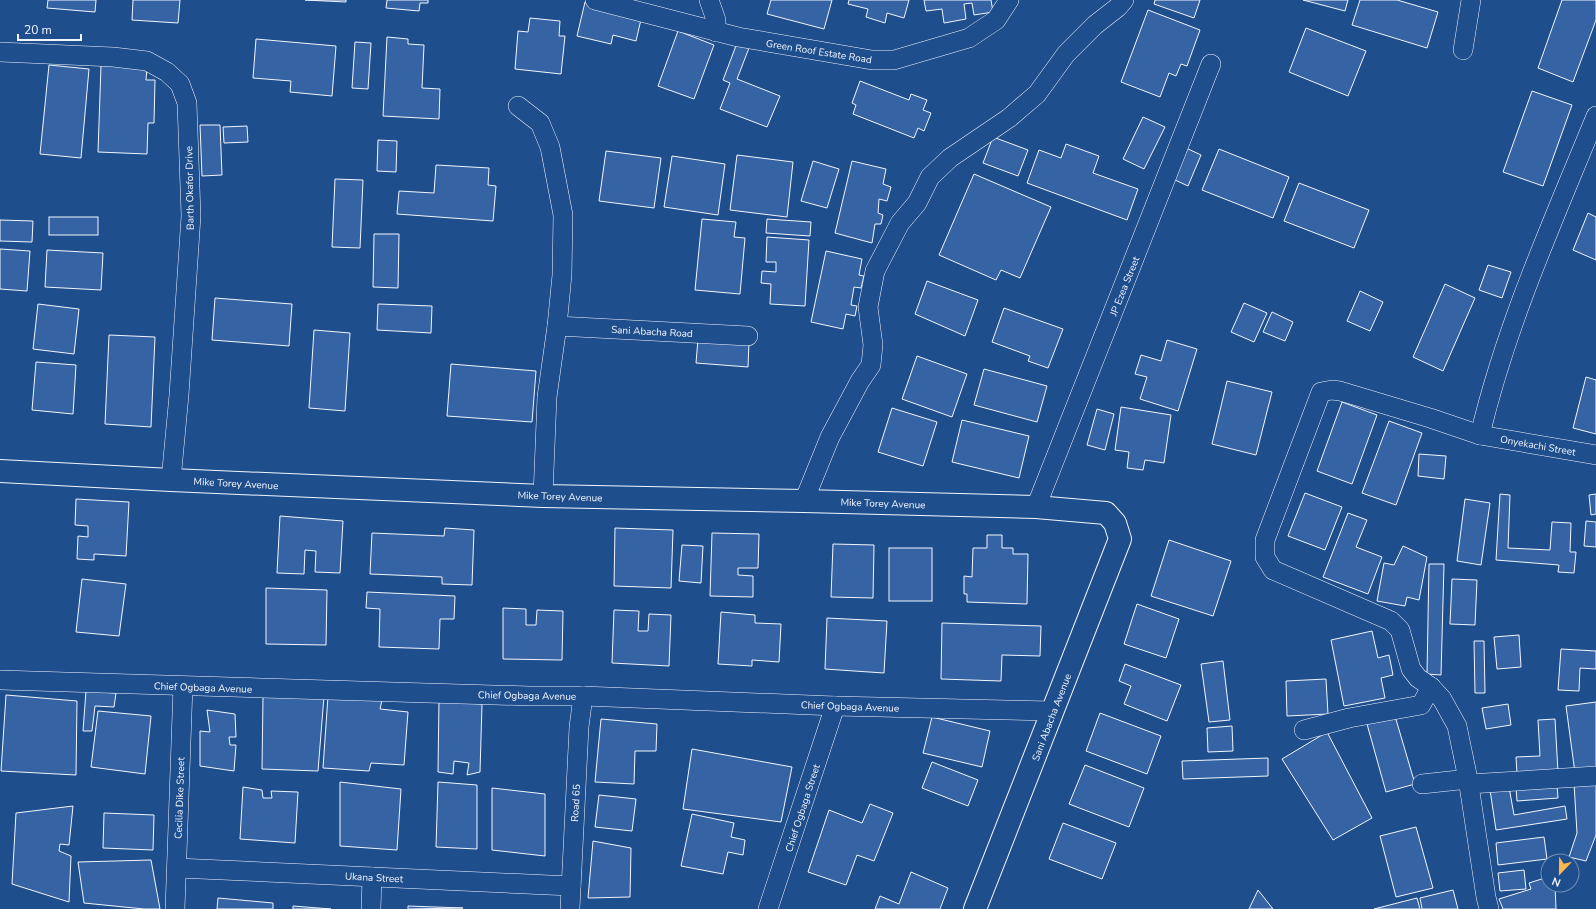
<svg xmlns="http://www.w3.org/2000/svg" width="1596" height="909" font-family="'Nunito Sans',sans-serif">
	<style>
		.building { fill: #3563a3; stroke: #f2f6ff }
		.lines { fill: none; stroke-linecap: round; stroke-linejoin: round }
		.street-casing { stroke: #f2f6ff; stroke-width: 20 }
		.secondary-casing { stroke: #f2f6ff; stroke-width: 24 }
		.street { stroke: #1f4e8c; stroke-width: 19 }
		.secondary { stroke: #1f4e8c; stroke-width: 22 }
		.labels { text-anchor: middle; stroke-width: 3; stroke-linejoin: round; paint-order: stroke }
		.street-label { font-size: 10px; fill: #f2f6ff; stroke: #1f4e8c }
	</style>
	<rect width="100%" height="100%" fill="#1f4e8c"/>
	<g class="building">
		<path d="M48,0H96L95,12L47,8Z"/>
		<path d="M133,0H180L178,23L132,20Z"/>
		<path d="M305,0H346V2Z"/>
		<path d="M387,0H428V3H420L419,11L386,8Z"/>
		<path d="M771,0H832L824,29L767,14Z"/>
		<path d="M849,0H909L904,18L887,13L885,23L866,17L868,9L848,4Z"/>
		<path d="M924,0H991L993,12L974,15L972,3L964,4L966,19L944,23L942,9L926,11Z"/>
		<path d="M1155,0H1200L1194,18L1154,4Z"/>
		<path d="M1303,0H1348L1345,11Z"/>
		<path d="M1360,0H1397L1438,12L1427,48L1352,25Z"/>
		<path d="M1562,0H1596V20L1573,82L1538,68Z"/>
		<path d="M585,2L642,15L636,41L613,35L611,44L577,36Z"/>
		<path d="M1148,10L1200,30L1187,66L1181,64L1176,76L1169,73L1160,97L1121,82Z"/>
		<path d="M530,18L560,21L559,36H565L561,74L515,69L518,31L528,32Z"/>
		<path d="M1306,28L1366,51L1348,96L1289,72Z"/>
		<path d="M678,31L714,45L694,99L658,86Z"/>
		<path d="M387,37L408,39V44L424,45L422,88L440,89L439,119L383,116Z"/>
		<path d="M256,39L336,46L332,96L290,92L291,81L253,78Z"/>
		<path d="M355,42L371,43L368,89L352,88Z"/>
		<path d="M737,43L749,48L737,79L780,96L767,127L720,109L730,83L723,80Z"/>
		<path d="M49,65L89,69L81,158L40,154Z"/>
		<path d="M101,65L147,67L146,80H155L154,123H148L147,154L98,152Z"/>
		<path d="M860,81L909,100L911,94L927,100L923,110L931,113L924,131L918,128L914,138L853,114L856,105L852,103Z"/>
		<path d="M1532,91L1572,105L1543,186L1503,172Z"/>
		<path d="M1143,117L1165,127L1144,169L1123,159Z"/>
		<path d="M200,125H220L222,175L202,176Z"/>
		<path d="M247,126L248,142L224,143L223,127Z"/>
		<path d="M993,137L1028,150L1018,176L983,163Z"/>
		<path d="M378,140L397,141L396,172L377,171Z"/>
		<path d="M1066,144L1099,156L1093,173L1138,189L1127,220L1027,183L1039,150L1061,158Z"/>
		<path d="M1186,148L1201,155L1188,186L1173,179Z"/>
		<path d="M1219,149L1289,177L1273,218L1202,190Z"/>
		<path d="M606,151L661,158L654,208L599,201Z"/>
		<path d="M737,155L793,162L787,217L730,210Z"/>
		<path d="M672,156L725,164L718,215L664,207Z"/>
		<path d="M813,161L839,169L827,208L801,201Z"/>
		<path d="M852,161L886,169L883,184L891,187L887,201L879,199L878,213L883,215L881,224H875L872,243L835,233Z"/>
		<path d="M436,165L489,168L488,185L496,186L493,221L397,214L399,191L434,193Z"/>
		<path d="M974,174L1051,207L1020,278L1001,270L996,280L939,255Z"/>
		<path d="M335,179L363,180L360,248L332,247Z"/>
		<path d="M1299,183L1369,210L1354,248L1284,221Z"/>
		<path d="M1588,213L1596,217V260L1573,250Z"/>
		<rect x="49" y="217" width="49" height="18"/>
		<path d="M702,219L736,222L734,237L745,238L740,294L695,290Z"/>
		<path d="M767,219L811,222L810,236L766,233Z"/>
		<path d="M0,220L33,221L32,242L0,241Z"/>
		<path d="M374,234H399L398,288L373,287Z"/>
		<path d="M767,237L809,240L805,306L770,304L771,284L761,283L762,271L776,272V262H766Z"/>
		<path d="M0,249L30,251L27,291L0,289Z"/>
		<path d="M47,250L103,253L101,290L45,287Z"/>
		<path d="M826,251L862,259L859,275L864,276L861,288L854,287L851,305L857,306L855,316L846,314L843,329L811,322Z"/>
		<path d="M1488,265L1511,272L1502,298L1479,290Z"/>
		<path d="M927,281L978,300L965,336L915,314Z"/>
		<path d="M1445,284L1475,298L1443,371L1413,357Z"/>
		<path d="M1360,291L1383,302L1370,331L1347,321Z"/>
		<path d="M215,298L292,304L289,346L212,340Z"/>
		<path d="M1244,303L1267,313L1254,342L1231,332Z"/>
		<path d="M38,304L79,309L74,354L33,349Z"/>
		<path d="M378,304L432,306L431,333L377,330Z"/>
		<path d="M1004,308L1063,329L1048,368L1028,361L1030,356L992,342Z"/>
		<path d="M1272,312L1293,322L1285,341L1263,332Z"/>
		<path d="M314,330L350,333L345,411L309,408Z"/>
		<path d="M109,335L155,337L151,427L105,424Z"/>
		<path d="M698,339L749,342L748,367L696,363Z"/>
		<path d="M1167,340L1197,349L1178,411L1140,399L1147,377L1135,374L1141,355L1161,361Z"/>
		<path d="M917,356L967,374L952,417L902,399Z"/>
		<path d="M36,362L76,365L73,414L32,410Z"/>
		<path d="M451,364L536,371L532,422L447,416Z"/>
		<path d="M984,369L1047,386L1037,422L974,405Z"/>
		<path d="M1586,377L1596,380V434L1573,428Z"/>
		<path d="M1227,381L1272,392L1256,455L1212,444Z"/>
		<path d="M1342,402L1377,415L1352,484L1317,471Z"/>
		<path d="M1121,407L1171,415L1164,463L1145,460L1143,470L1127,468L1129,452L1115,450Z"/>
		<path d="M892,408L937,422L923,466L878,452Z"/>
		<path d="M1097,409L1114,414L1105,450L1087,445Z"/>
		<path d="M962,420L1029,436L1019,478L952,462Z"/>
		<path d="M1389,421L1422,433L1396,505L1362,493Z"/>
		<path d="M1419,454L1446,456L1444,479L1418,476Z"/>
		<path d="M1305,493L1342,507L1325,550L1288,536Z"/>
		<path d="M1500,494L1510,495L1508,548L1550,550L1552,522L1571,523L1570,552H1576L1574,573L1558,572L1559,565L1496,560Z"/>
		<path d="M1596,494V514L1591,515L1589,495Z"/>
		<path d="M76,499L129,502L126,556L94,554V560L77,559L78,536L88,537V526L75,525Z"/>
		<path d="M1465,499L1490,503L1481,565L1457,561Z"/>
		<path d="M1348,513L1367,520L1356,547L1382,557L1368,594L1323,577Z"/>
		<path d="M280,516L343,521L340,573L315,572L316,551L305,550L304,574L277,573Z"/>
		<path d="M1586,521L1596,522V547L1584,546Z"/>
		<path d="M445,528L474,530L472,585L442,584V577L370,574L372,533L444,536Z"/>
		<path d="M615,528L673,530L671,588L614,586Z"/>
		<path d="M712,533L759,534L758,568H738V575L753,576V597L710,596Z"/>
		<path d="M987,535H1002V548H1013V554H1028L1027,604L967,602V594H964V576L972,577L973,548H987Z"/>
		<path d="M1169,540L1231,561L1213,616L1151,596Z"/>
		<path d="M833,544L874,545L873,598L831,597Z"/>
		<path d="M682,545L703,546L701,583L679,581Z"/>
		<path d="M1403,546L1427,557L1419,600L1407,597L1405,606L1377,601L1384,563L1394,565Z"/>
		<rect x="889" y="548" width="43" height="53"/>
		<path d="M1429,564H1444L1441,675L1427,674Z"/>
		<path d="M82,579L126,584L119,636L76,632Z"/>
		<path d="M1452,579L1477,580L1475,625L1450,624Z"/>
		<path d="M266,588L327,590L326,645L266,644Z"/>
		<path d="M367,592L455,596L454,619H440L439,649L379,647L380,609L366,608Z"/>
		<path d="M1137,604L1179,619L1166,658L1124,644Z"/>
		<path d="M503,608L526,609V625H536L537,610L563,611L562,660L503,659Z"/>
		<path d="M614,610L639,611L638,631H648L649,614L671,615L669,666L612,663Z"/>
		<path d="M721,612L755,615V623L781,624L779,662L752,660V666L718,664Z"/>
		<path d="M827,618L887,621L884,673L825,669Z"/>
		<path d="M942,623L1041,626L1040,656L1002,655L1001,681L941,679Z"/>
		<path d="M1372,631L1378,658L1389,655L1393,675L1381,678L1385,698L1344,706L1331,640Z"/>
		<path d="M1519,635L1521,667L1497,669L1494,637Z"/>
		<path d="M1474,641H1484L1485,693H1475Z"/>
		<path d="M1561,649L1596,651V669L1580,668L1579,691L1558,690Z"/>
		<path d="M1223,661L1230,720L1209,722L1201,664Z"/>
		<path d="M1125,664L1181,685L1167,721L1124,704L1131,686L1119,681Z"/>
		<path d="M1326,679L1328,714L1287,716L1286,681Z"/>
		<path d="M86,691L116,693L114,707L95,706L92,731H83Z"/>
		<path d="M6,695L77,701L76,775L1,771Z"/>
		<path d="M263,696H324L318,771L262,769Z"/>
		<path d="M328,696H383L380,709L408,712L404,765L371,763L369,771L323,768Z"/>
		<path d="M439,699L482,704L480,772L467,775L469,763L454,761L453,774L438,772Z"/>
		<path d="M1596,702V770L1575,773L1566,706Z"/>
		<path d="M1508,704L1511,725L1486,729L1482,708Z"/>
		<path d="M207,710L235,714L236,737H229L230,745H236L234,771L200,766V731L210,732Z"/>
		<path d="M98,711L151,716L145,774L91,767Z"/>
		<path d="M1100,713L1161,736L1147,774L1086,751Z"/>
		<path d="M1395,716L1415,784L1386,792L1367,724Z"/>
		<path d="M932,717L990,731L982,767L923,753Z"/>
		<path d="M601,719L657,724L656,751H635L634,784L595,782Z"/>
		<path d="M1555,719L1558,772L1517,774L1516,757L1540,756L1538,720Z"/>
		<path d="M1232,726L1233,751L1208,752L1207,728Z"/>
		<path d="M1327,732L1372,818L1333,840L1282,759Z"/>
		<path d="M692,749L792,767L781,822L683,809Z"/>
		<path d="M1268,758V776L1183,779L1182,761Z"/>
		<path d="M932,762L978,780L968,806L922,788Z"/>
		<path d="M1085,765L1144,788L1129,827L1069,804Z"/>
		<path d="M1596,779V835L1586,861L1569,857L1577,833L1574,783Z"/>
		<path d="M340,782L401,789L397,850L340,846Z"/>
		<path d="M438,782L477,785V849L436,847Z"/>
		<path d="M1557,784L1558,798L1517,801L1516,787Z"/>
		<path d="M243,787L262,790L263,798H272L271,791L298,792L295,843L240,839Z"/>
		<path d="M1509,787L1514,815L1565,806L1567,819L1496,830L1490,790Z"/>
		<path d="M492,788L545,794V856L492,850Z"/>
		<path d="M599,795L636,799L632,831L595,827Z"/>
		<path d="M870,804L893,813L874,861L857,855L846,885L808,872L829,810L862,823Z"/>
		<path d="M73,806L69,845L60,844L59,851L71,856L69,902L12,884L16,813Z"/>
		<path d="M104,813L154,815L153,850L103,848Z"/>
		<path d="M692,814L734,823L731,837L745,840L743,855L728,852L723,874L681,866Z"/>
		<path d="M1063,823L1116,843L1102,879L1049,859Z"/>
		<path d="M1416,827L1433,888L1396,897L1380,836Z"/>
		<path d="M1544,837L1547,859L1498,865L1496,843Z"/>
		<path d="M593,841L631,848L630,897L588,898Z"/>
		<path d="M151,860L160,909H144L84,903L78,862Z"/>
		<path d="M1524,870L1526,889L1500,891L1498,873Z"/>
		<path d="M911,872L948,888L940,909H875L880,896L899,904Z"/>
		<path d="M1548,877V885H1555L1556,909H1503L1499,899L1531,889L1529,883Z"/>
		<path d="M1258,890L1273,909H1249Z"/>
		<path d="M1453,890L1458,909H1422L1420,898Z"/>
		<path d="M218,898L273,903V909H217Z"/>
		<path d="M1417,898L1420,909H1374Z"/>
		<path d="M293,906L331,909H293Z"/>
		<path d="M408,906L463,908L408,909Z"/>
	</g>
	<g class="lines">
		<g class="street-casing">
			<g id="street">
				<path d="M595,0L738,37L872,60H894L969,38L996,20L1009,0"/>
				<path d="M709,0L716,20V32"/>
				<path d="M1463,50L1471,0"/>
				<path d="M0,52L113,57L147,61L167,72L180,84L187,103L191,216L179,395L171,480"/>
				<path d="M518,106L540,123L550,147L563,215L562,275L557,326L547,397L543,496"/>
				<path d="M557,326L748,336"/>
				<path d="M1480,435C1506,325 1553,221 1596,116"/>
				<path d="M804,501L830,437L860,381L871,365L873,345L868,307L875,271L900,223L917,203L930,177L950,158L1009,118L1037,94L1066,54L1095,25L1118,7L1124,0"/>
				<path d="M1036,507L1211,64"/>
				<path d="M0,680L530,696H583L835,706L1053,711"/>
				<path d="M1304,730L1349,718L1421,705L1431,687"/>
				<path d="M1422,784L1468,779"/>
				<path d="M1469,784L1596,776"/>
				<path d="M177,868L571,886"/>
				<path d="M175,909L183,686"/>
				<path d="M371,909L372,877"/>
				<path d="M570,909L579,727L583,696"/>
				<path d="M768,909L835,706"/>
				<path d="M1489,909L1486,897L1468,779L1457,726L1442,699L1431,687L1418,678L1411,669L1400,630L1391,621L1273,570L1265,557V540L1321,392L1332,390L1340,391L1430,418L1480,435L1596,455"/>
			</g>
		</g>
		<g class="secondary-casing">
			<path id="secondary" d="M0,471L171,480L543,496L804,501L1036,507L1106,513L1115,523L1120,539L975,909"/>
		</g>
		<use href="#street" class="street"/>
		<use href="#secondary" class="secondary"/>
	</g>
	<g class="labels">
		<g class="street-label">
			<text transform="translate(819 51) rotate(9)" y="4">Green Roof Estate Road</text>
			<text transform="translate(189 188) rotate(-91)" y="4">Barth Okafor Drive</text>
			<text transform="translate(1124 286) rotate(-68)" y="4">JP Ezea Street</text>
			<text transform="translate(652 331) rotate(3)" y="4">Sani Abacha Road</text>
			<text transform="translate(1538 445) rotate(10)" y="4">Onyekachi Street</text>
			<text transform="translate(236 483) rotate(3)" y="4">Mike Torey Avenue</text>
			<text transform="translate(560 496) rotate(2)" y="4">Mike Torey Avenue</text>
			<text transform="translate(883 503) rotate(2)" y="4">Mike Torey Avenue</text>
			<text transform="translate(203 687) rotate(2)" y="4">Chief Ogbaga Avenue</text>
			<text transform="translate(527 695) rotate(1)" y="4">Chief Ogbaga Avenue</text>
			<text transform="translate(850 706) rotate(2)" y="4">Chief Ogbaga Avenue</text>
			<text transform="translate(1051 717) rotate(-69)" y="4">Sani Abacha Avenue</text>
			<text transform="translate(179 798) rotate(-88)" y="4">Cecilia Dike Street</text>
			<text transform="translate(575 803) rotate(-87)" y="4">Road 65</text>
			<text transform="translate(802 808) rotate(-72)" y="4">Chief Ogbaga Street</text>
			<text transform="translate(374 877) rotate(3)" y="4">Ukana Street</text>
		</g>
	</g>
	<g transform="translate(1560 873) rotate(202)"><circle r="19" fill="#1f4e8c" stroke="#7391ba"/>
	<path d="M0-3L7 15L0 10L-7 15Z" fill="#ffb74d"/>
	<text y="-6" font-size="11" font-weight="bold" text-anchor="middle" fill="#f2f6ff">N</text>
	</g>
	<path d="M18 34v6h63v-6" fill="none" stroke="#f2f6ff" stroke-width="2"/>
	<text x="24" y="34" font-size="12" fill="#f2f6ff" stroke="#1f4e8c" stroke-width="3" paint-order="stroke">20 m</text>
</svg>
